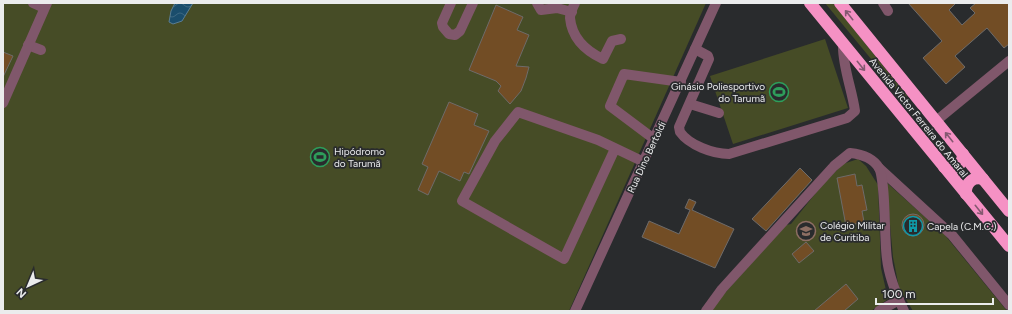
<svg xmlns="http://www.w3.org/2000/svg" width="1012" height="314" font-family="Figtree,sans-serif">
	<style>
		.green { fill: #464c26 }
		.water { fill: url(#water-waves); stroke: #597d93 }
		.building { fill: #724d25; stroke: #6e6b6a }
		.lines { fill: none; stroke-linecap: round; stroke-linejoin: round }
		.minor { stroke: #80576b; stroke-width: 10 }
		.highway { stroke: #f591c4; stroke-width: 12 }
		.oneway { stroke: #855971 }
		.labels { text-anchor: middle; stroke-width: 3.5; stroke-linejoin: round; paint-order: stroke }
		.poi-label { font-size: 10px; fill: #ebeced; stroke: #292b2d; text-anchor: start }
		.street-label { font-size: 10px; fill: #ebeced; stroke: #292b2d }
	</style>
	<defs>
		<pattern id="water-waves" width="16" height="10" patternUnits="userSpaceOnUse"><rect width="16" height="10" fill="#1a4d6c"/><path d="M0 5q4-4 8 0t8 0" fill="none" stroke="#3b6781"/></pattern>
	</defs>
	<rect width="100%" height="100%" fill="#292b2d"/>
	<g class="green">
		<path d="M3,3H706L569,311H3Z"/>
		<path d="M825,3H833L907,96L904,99Z"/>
		<path d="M825,39L848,108L733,144L710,76Z"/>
		<path d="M858,159L866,166L878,185L881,268L888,299L871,311H712L715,304L786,225L791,224L823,184L843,164Z"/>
		<path d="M886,182L944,234L1007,311H913L899,288L893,257Z"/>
	</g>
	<path class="water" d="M175,3H193L182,21L173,24L169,22L171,11Z"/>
	<g class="building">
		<path d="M908,3H956L949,10L962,25L975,13L970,8L976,3H1009V44L1004,48L987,28L955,56L965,67L946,84L923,58L942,41Z"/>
		<path d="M496,5L523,17L517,30L529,35L516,66L529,67L526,78L521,91L510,104L498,91L501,86L496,81L469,70Z"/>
		<path d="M3,52L13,56L3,77Z"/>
		<path d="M449,102L478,114L474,125L489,131L469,174L464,172L460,181L439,171L428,195L418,190L428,167L422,164Z"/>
		<path d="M800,168L812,180L766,231L752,219Z"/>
		<path d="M855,174L857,186L862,185L867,210L862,211L864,222L846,226L837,178Z"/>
		<path d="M689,199L696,202L692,210L734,229L715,268L642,237L649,221L679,234L690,210L685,208Z"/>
		<circle cx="913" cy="225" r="11"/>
		<path d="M806,242L814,251L799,263L792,254Z"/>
		<path d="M846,284L858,299L844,311H814Z"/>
	</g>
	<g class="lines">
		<g class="minor">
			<path d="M33,3L44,8"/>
			<path d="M451,3L442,23L443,27L449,34L455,35L460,31L473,3"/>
			<path d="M537,3L541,10L557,8L572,12"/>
			<path d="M575,3C573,7 570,14 570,18C572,39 586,51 603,59L612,41L621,39"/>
			<path d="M883,3L888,11"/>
			<path d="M28,45L41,50"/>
			<path d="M695,49L708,56L709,59L679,127L680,132C689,145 713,154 729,154L847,118L855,111C852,89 842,65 843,44"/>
			<path d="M3,103L47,3"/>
			<path d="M690,104L719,113"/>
			<path d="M936,121L1009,61"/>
			<path d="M654,139L610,106L624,74L681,82"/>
			<path d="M613,153L564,259L462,201L495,141L518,112L598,140L644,162"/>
			<path d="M879,168L952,235L1009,305"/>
			<path d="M575,311L716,3"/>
			<path d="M706,311L722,289L834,166L850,153C860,154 873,158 879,168C886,181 884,240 887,259C889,277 896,294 904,311"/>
			<path d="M879,311L899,300"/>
		</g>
		<g class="highway">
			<path d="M810,3L1009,246"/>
			<path d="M840,3L1009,211"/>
			<path d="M944,167C954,171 963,165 963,154"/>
			<path d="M966,194C965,183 973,176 983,179"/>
		</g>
	</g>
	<defs><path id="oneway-shaft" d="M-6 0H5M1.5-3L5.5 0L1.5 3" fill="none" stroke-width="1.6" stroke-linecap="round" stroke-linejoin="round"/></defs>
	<g class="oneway">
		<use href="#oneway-shaft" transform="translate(849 15) rotate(-129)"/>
		<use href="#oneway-shaft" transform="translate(861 66) rotate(51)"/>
		<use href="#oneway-shaft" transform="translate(949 137) rotate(-129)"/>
		<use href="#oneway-shaft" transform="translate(979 210) rotate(51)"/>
	</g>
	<defs>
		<g id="stadium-ring" transform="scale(1)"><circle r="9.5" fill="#292b2d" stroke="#2e9e5b" stroke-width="1.5"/><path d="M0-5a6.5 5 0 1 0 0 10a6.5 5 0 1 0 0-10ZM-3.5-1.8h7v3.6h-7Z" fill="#2e9e5b"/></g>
		<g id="building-ring" transform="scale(1)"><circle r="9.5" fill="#292b2d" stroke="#0f9aa8" stroke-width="1.5"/><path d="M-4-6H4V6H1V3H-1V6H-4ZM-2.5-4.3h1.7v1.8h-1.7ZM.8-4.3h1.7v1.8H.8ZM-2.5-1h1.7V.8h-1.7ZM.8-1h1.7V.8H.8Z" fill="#0f9aa8"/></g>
		<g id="school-ring" transform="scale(1)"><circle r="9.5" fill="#292b2d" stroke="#8d6e63" stroke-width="1.5"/><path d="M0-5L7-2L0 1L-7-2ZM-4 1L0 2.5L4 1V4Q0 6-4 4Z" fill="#8d6e63"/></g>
	</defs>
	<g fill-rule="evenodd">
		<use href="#stadium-ring" x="779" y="92"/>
		<use href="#stadium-ring" x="320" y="157"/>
		<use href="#building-ring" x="913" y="226"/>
		<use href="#school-ring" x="806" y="231"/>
	</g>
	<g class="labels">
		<g class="poi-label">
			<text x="765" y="90" text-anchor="end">Ginásio Poliesportivo<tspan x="765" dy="12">do Tarumã</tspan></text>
			<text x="334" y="155">Hipódromo<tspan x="334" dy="12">do Tarumã</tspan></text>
			<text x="820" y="229">Colégio Militar<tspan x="820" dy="12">de Curitiba</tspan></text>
			<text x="927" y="230">Capela (C.M.C.)</text>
		</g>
		<g class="street-label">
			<text transform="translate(919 117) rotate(51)" y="4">Avenida Victor Ferreira do Amaral</text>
			<text transform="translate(646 157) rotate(-65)" y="4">Rua Dino Bertoldi</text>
		</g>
	</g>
	<rect width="1012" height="314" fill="none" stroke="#ebeced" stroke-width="8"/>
	<g transform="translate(28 286) rotate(224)" stroke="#292b2d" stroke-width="3" paint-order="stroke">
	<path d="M0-3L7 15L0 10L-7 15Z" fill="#ebeced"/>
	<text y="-6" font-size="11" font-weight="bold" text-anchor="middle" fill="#ebeced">N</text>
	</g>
	<path d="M876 298v6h117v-6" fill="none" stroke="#ebeced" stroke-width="2"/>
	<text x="882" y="298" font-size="12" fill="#ebeced" stroke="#292b2d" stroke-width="3" paint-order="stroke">100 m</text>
</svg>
